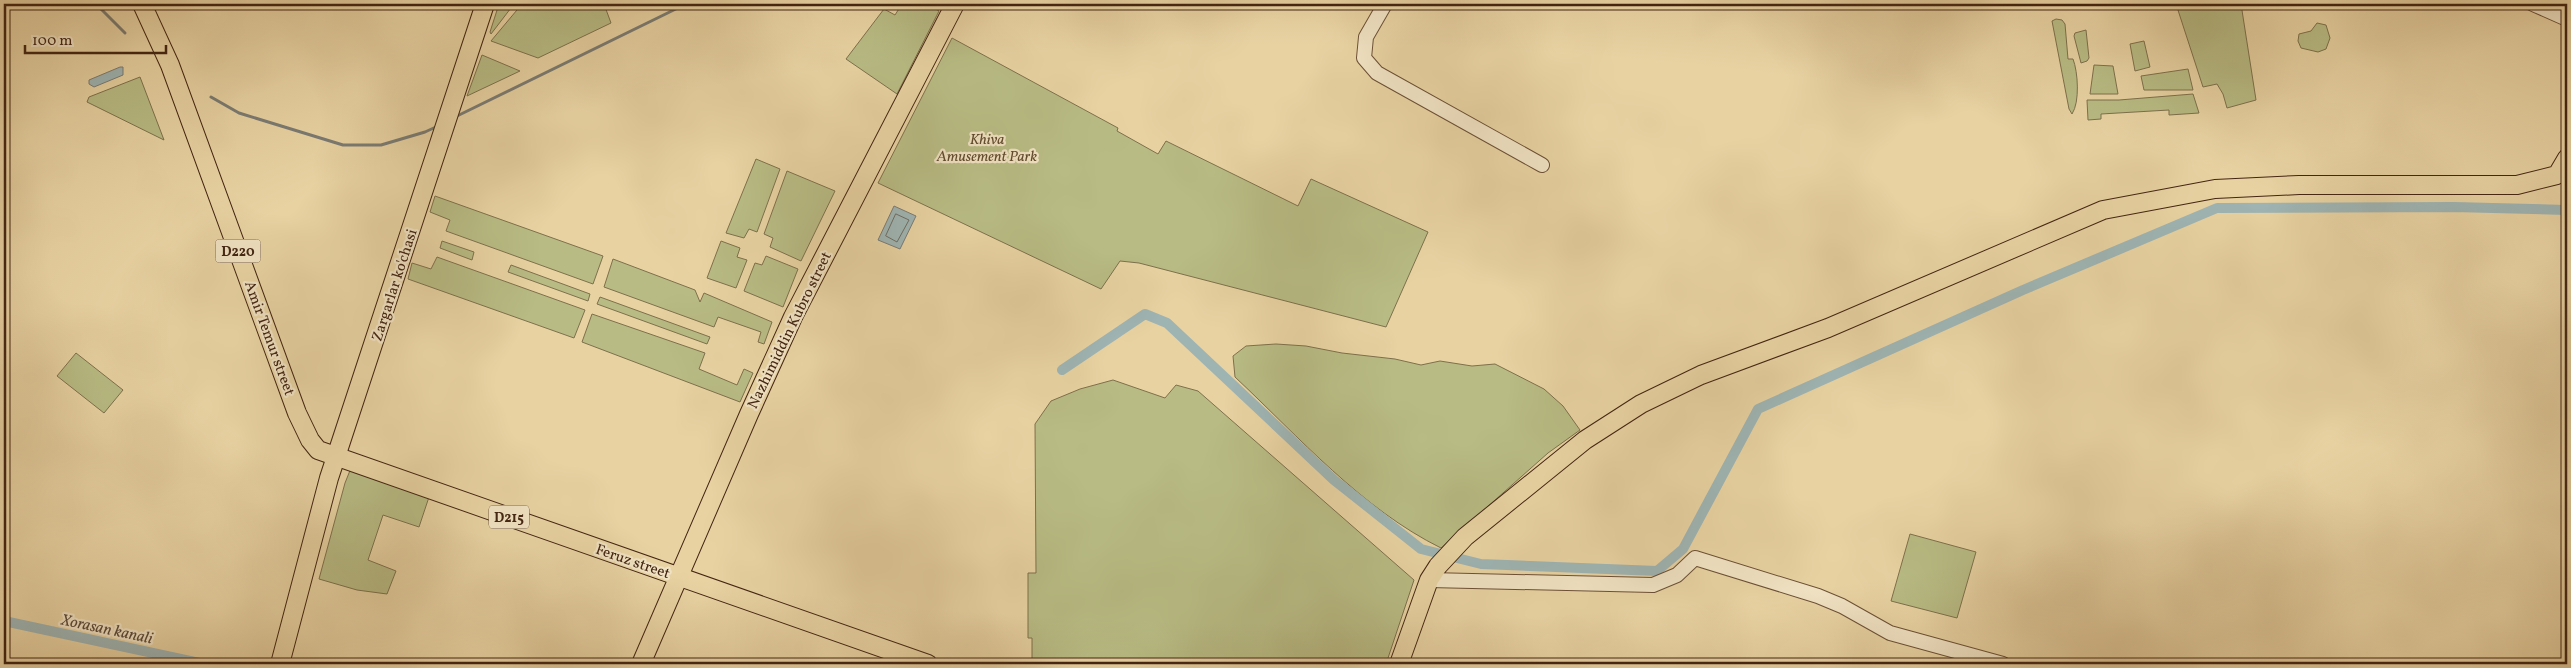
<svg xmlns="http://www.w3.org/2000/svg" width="2571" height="668" font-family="Vollkorn,serif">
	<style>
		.green { fill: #b8bb84; stroke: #7e704b }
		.water { fill: #9eb4b3; stroke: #7a7b73 }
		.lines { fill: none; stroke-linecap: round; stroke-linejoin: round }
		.shore { stroke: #706c62; stroke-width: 1 }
		.stream { stroke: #7a7b73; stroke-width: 3 }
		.canal { stroke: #9eb4b3; stroke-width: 10 }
		.minor-casing { stroke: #6c5036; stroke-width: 16 }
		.major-casing { stroke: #432512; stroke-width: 20 }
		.minor { stroke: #f0e2c3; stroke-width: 14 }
		.major { stroke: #e8d2a2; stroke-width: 18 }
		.labels { text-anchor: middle; stroke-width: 4.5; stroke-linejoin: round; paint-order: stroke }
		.shield { fill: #f0e2c3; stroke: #775e47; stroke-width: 1 }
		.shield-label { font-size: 14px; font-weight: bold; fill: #432512 }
		.park-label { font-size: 15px; font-style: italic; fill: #604a2e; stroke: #f0e2c3 }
		.street-label { font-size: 15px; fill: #432512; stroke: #f0e2c3 }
		.water-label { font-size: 16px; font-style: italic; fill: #5a493a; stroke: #f0e2c3 }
	</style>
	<rect width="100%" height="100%" fill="#e8d2a2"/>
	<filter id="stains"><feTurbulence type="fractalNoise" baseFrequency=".004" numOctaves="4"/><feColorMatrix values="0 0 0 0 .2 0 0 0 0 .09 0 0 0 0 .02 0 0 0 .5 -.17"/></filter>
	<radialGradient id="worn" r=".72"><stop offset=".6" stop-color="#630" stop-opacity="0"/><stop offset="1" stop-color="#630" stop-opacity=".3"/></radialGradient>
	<g class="green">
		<path d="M499,4H514L491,34L490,32Z"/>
		<path d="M522,4H604L611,23L538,58L491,41Z"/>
		<path d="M902,4H927L939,11L897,94L846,59L884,9L895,15Z"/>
		<path d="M2176,4H2241L2256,100L2227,108L2223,94L2217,84L2203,87Z"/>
		<path d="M2056,19L2062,20L2065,24L2068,59H2073C2078,72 2080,102 2072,114L2069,109L2052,21Z"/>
		<path d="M2317,23L2326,25L2330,38L2326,49L2318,52L2301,48L2298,41L2299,34L2311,31Z"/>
		<path d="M2086,30L2089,58L2087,61L2081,63L2074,36L2075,33Z"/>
		<path d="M952,38L1118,128L1117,131L1158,154L1166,141L1298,206L1311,179L1428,232L1386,327L1139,263L1120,261L1101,289L878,183Z"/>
		<path d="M2144,41L2150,67L2135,71L2130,44Z"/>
		<path d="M482,55L520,71L467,96Z"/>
		<path d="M2094,65L2113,66L2118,94H2090Z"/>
		<path d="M2188,69L2193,90H2144L2141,76Z"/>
		<path d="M140,77L164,140L87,102L89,97Z"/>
		<path d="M2193,94L2199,113L2169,115V110L2101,114V119L2088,120L2087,100H2119Z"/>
		<path d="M756,159L780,169L757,232L749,229L744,238L726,233Z"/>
		<path d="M787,171L835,191L801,261L770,247L773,238L764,234Z"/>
		<path d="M435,196L603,256L593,284L446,231L450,220L430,212Z"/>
		<path d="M442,241L474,252L472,260L440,248Z"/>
		<path d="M721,241L740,248L737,257L747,260L736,288L707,278Z"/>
		<path d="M766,256L798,269L783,307L744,291L755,263L762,265Z"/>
		<path d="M437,257L585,310L574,338L408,279L412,263L431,269Z"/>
		<path d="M613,259L695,290L700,302L704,293L772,322L764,344L758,342L761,332L718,317L714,327L604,287Z"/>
		<path d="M511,265L590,294L588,301L508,272Z"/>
		<path d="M600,297L710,337L707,344L597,304Z"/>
		<path d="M592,314L705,353L699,369L737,385L744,369L753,373L740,402L582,342Z"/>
		<path d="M1276,344L1306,346L1342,353L1395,359L1421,365L1440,361L1472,366L1495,364L1544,389L1563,406L1580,430L1548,453L1441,548C1362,509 1299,437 1235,377L1233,356L1246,346Z"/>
		<path d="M76,353L123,390L104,413L57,376Z"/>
		<path d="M1113,380L1165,398L1176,385L1198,391L1414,580L1386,664H1032V638H1028V573H1036L1035,424L1051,401L1080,389Z"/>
		<path d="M353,463L432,488L419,527L383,515L368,560L396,571L387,594L357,590L319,579L345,483Z"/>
		<path d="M1910,534L1976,552L1957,618L1891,601Z"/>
	</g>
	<g class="water">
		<path d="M120,67H123V75L94,87L89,84V80Z"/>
		<path d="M894,206L916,216L900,249L878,240Z"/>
	</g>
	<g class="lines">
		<path class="shore" d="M896,214L909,220L897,242L886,236Z"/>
		<g class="stream">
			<path d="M96,4L125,33"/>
			<path d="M211,97L239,113L343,145H381L425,132L438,126"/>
			<path d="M455,117L686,4"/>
		</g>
		<g class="canal">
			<path d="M1062,370L1145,314L1167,323L1334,480L1421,549L1481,564L1657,571L1683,549L1758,409L2023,290L2217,208L2454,207L2567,210"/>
			<path d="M4,621L204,664"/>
		</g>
		<g class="minor-casing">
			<g id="minor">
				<path d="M1385,4L1366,37L1364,58L1377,73L1542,165"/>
				<path d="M2533,4L2567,19"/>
				<path d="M1429,580L1653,585L1677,575L1695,558L1818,596L1842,606L1890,633L2003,664"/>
			</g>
		</g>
		<g class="major-casing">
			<g id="major">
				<path d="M142,4L170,65L297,413L310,440L318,450L928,664"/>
				<path d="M280,664L329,478L485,4"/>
				<path d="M641,664L749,414L793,317L955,4"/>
				<path d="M1399,664L1429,580L1438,566L1465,537L1585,440L1641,404L1701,375L1828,328L2103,210L2215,189L2299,185H2517L2557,175L2567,158"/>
			</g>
		</g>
		<use href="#minor" class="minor"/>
		<use href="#major" class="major"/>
	</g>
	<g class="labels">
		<g class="shield">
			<rect x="215.5" y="239.5" width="45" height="23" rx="4"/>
			<rect x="489" y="505.5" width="40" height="23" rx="4"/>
		</g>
		<g class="shield-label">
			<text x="238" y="256">D220</text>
			<text x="509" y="522">D215</text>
		</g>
		<g class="park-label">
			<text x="987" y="144">Khiva<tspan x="987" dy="17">Amusement Park</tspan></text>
		</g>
		<g class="street-label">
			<text transform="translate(394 285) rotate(-72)" y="5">Zargarlar ko'chasi</text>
			<text transform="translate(789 330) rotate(-64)" y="5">Nazhimiddin Kubro street</text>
			<text transform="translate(270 338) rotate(70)" y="5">Amir Temur street</text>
			<text transform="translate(633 561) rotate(19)" y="5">Feruz street</text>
		</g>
		<g class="water-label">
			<text transform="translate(107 628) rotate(12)" y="6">Xorasan kanali</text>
		</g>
	</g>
	<rect width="2571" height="668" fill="none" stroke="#e8d2a2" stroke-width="20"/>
	<rect x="5" y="5" width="2561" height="658" fill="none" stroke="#432512" stroke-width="2.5"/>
	<rect x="10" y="10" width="2551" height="648" fill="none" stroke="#432512"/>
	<path d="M25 45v8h141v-8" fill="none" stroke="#432512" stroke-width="2.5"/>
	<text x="32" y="45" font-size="15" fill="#432512" stroke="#f0e2c3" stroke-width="4" paint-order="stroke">100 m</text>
	<rect width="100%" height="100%" filter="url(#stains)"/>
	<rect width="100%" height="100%" fill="url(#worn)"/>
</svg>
